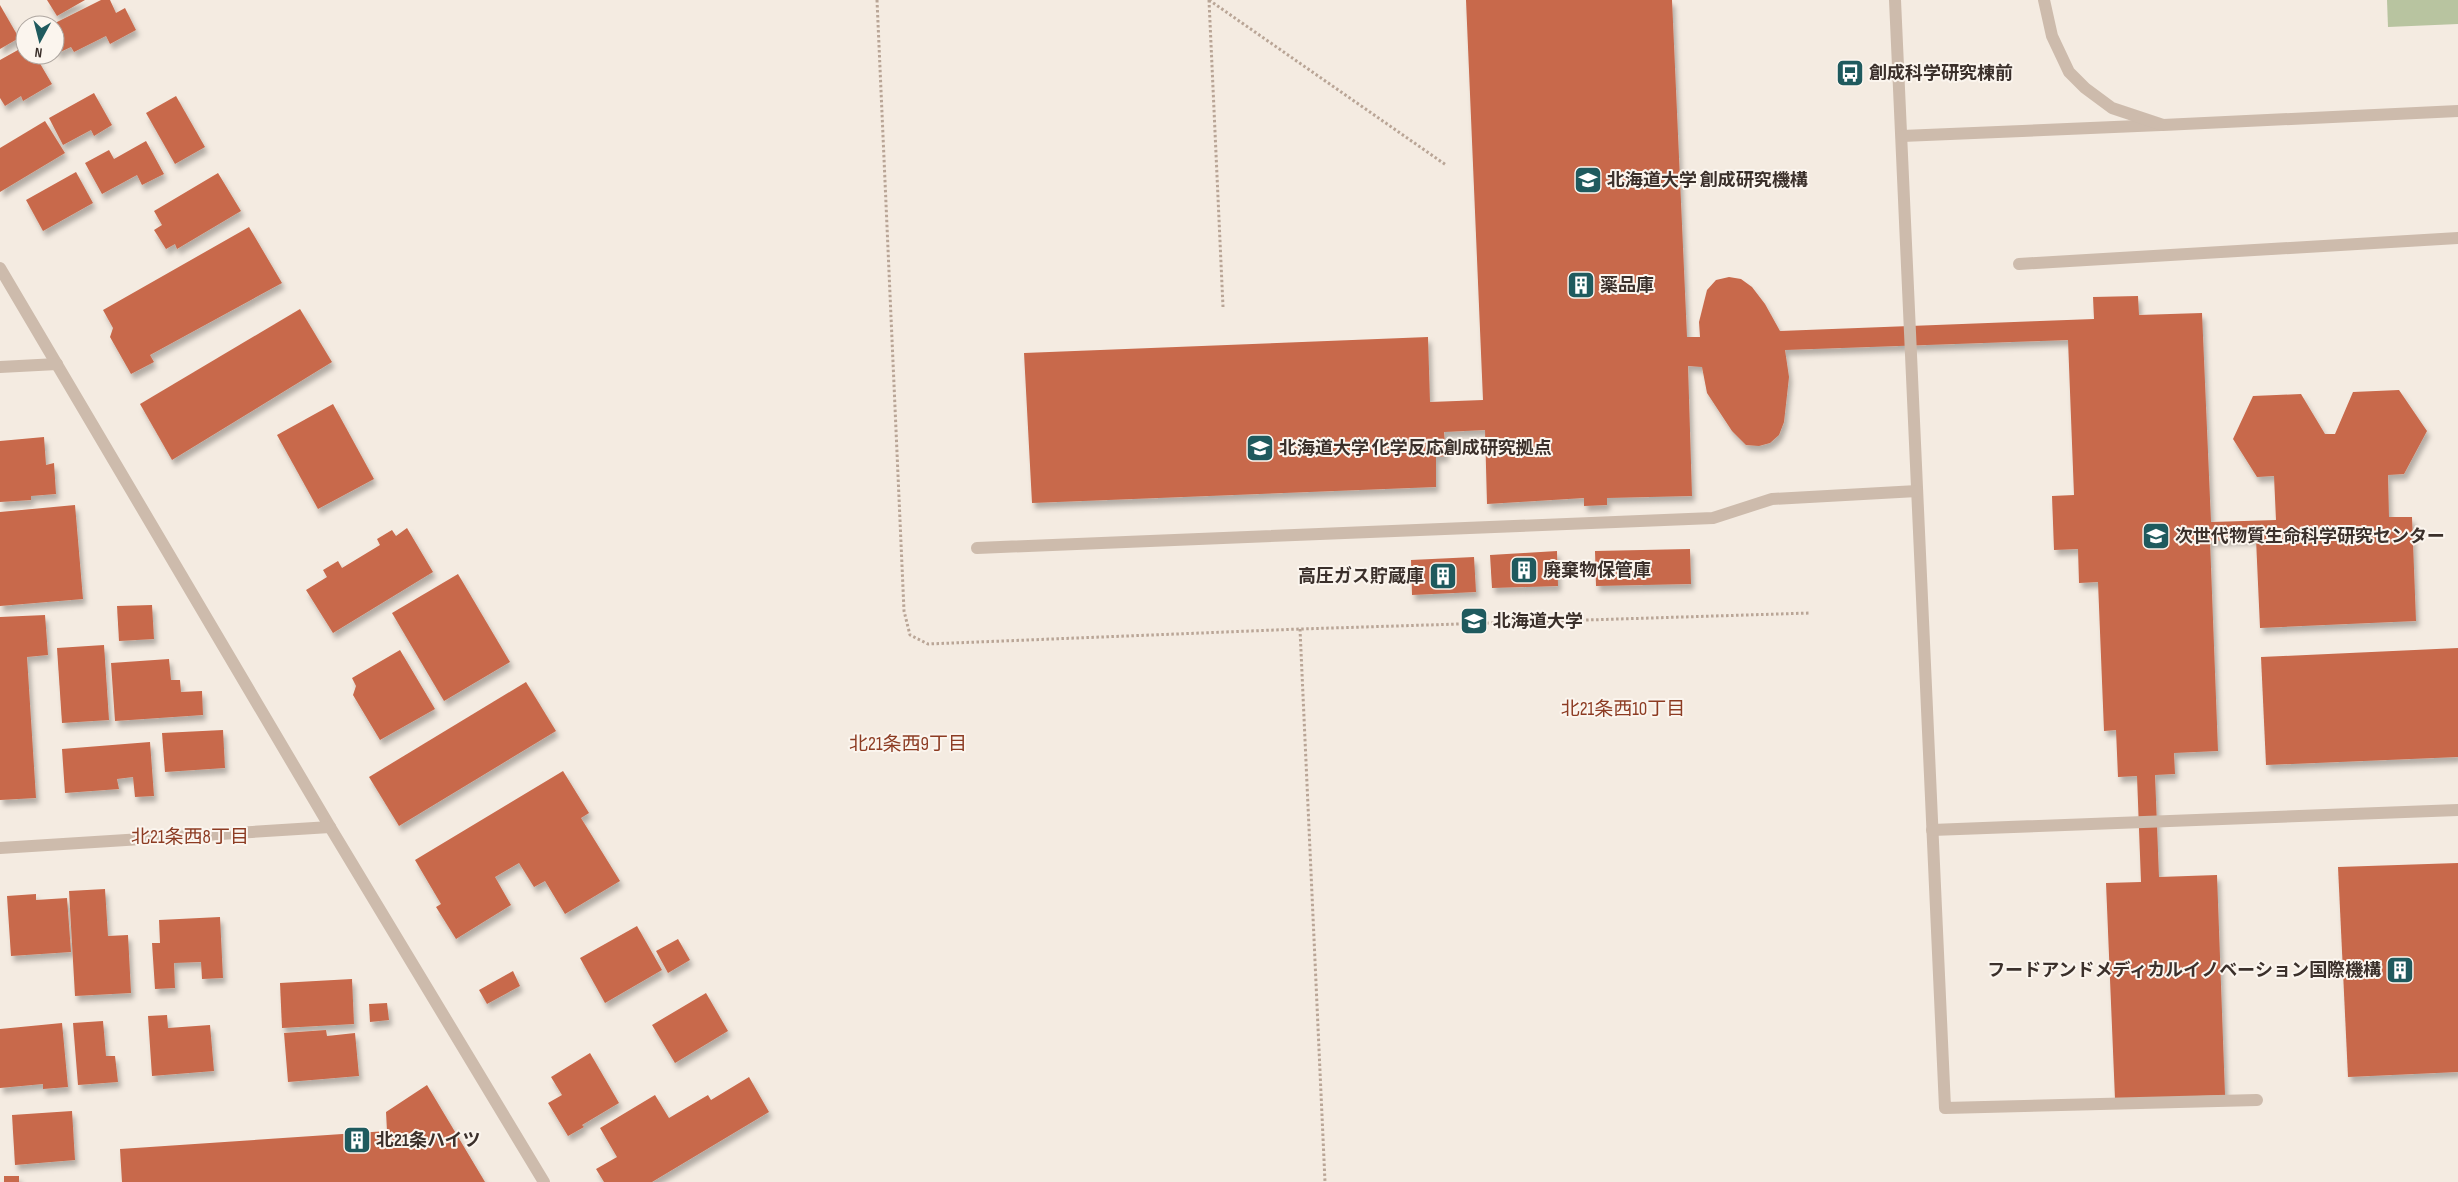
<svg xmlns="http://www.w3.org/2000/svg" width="2458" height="1182" font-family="'Sofia Sans Condensed','Noto Sans JP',sans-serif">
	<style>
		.green { fill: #b8c4a0 }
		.building { fill: #c8694b; filter: url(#shadow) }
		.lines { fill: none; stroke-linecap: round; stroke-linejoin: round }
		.path { stroke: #b9a596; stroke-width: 3; stroke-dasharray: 2.5 2.5; stroke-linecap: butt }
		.lane { stroke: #cdbbac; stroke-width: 12 }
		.street { stroke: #cdbbac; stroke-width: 12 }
		.labels { text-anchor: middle; stroke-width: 4; stroke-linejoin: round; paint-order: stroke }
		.poi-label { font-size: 18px; font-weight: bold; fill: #3b302b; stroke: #fbf5ee; text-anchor: start }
		.neighbourhood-label { font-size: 19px; fill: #8c3b22; stroke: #fbf5ee }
	</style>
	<defs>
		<filter id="shadow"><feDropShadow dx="3" dy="5.5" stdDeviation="2.5" flood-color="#0004"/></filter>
	</defs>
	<rect width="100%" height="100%" fill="#f4ebe1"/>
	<path class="green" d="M2387,0H2458V24L2388,27Z"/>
	<g class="building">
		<path d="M47,0H85L57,16Z"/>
		<path d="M101,0H110L116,13L125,8L136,30L110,44L106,36L74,52L71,47L58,53L55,48V25H51Z"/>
		<path d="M1466,0H1672L1687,337H1700L1699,322L1707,290L1716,280L1729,277L1741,279L1752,287L1765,304L1780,331L2094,319L2093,297L2138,296L2139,315L2202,313L2211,522L2276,520L2274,476L2257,477L2233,439L2253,396L2301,394L2325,434H2335L2353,392L2399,390L2427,431L2404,474L2388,475L2389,517H2412L2416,621L2260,628L2256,539L2210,541L2218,751L2174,753L2175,774L2155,775L2159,877L2217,875L2225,1095L2115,1099L2106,883L2141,882L2137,776L2118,777L2116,730L2104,731L2098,582L2079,583L2078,549L2054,550L2052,496L2074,495L2068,340L1785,350L1789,377L1784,422L1779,435L1770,443L1759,446L1746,445L1732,431L1707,393L1702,367L1688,366L1692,496L1607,498V505L1584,506V498L1487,504L1485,430L1444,432L1446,456L1436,457V487L1032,503L1024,353L1428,337L1430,402L1483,400Z"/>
		<path d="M0,5L19,38L0,49Z"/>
		<path d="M25,46V55H35L52,84L23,101L21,96L5,106L0,98V60Z"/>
		<path d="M94,93L112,125L94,136L91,130L63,145L49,118Z"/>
		<path d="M176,96L205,147L175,164L146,113Z"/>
		<path d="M45,121L65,153L0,192V148Z"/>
		<path d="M146,141L164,174L142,185L137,175L102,194L85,163L109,150L114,159Z"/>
		<path d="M76,172L93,203L43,231L26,200Z"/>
		<path d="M218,173L241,211L177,249L175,244L166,249L154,230L162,225L154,211Z"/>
		<path d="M249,227L282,283L150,355L154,362L131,374L110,337L113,328L103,310Z"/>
		<path d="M300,309L332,362L172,460L140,404Z"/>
		<path d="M333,404L374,479L318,509L277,435Z"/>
		<path d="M44,437L46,465L54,463L56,494L31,496V500L0,502V441Z"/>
		<path d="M75,505L83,599L0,606V512Z"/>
		<path d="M407,528L433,572L333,633L306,590L327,577L323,570L338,561L342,568L380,545L377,539L392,530L396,536Z"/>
		<path d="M1690,549L1691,584L1596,586L1595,551Z"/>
		<path d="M1557,551L1558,586L1492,588L1490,555Z"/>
		<path d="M1474,557L1476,592L1412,595L1411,560Z"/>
		<path d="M458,574L510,662L444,701L392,613Z"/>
		<path d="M152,605L154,639L119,641L117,606Z"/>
		<path d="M45,615L48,655L27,657L36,798L0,800V617Z"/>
		<path d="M104,645L109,720L62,723L57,648Z"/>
		<path d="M2458,648V757L2266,765L2261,657Z"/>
		<path d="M400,650L435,709L380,740L353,695L356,686L352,678Z"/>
		<path d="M169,659L171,680H180L181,692L202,691L203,715L115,721L111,663Z"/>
		<path d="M526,682L556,731L399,826L369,777Z"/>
		<path d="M223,730L225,768L165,772L162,733Z"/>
		<path d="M150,742L154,796L135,797L133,777L117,779L119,789L65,793L62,749Z"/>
		<path d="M563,771L589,813L581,818L620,881L565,914L545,881L534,887L519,863L495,877L511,905L456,939L436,907L441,904L415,860Z"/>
		<path d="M2458,863V1072L2348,1077L2338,867Z"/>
		<path d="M105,889L108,936L128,935L131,993L75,996L69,891Z"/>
		<path d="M36,894V900L67,898L71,952L11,956L7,896Z"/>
		<path d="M220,917L223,978L202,979L201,962L174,963L175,988L155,989L152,943H160L159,920Z"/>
		<path d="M637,926L662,970L605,1003L580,958Z"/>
		<path d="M678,939L690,960L668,973L656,951Z"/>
		<path d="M513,971L520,986L487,1004L479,990Z"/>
		<path d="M352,979L354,1024L282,1028L280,983Z"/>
		<path d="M706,993L728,1031L675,1063L652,1025Z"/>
		<path d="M387,1003L389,1020L370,1022L369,1004Z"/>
		<path d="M167,1015L168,1028L210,1025L214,1071L152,1076L148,1016Z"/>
		<path d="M103,1021L106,1056H115L118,1082L78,1085L73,1023Z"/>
		<path d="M62,1023L68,1087L43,1089V1084L0,1088V1029Z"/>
		<path d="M326,1030L327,1036L355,1033L359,1076L288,1082L284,1033Z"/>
		<path d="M590,1053L619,1103L582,1125L584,1127L568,1136L548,1103L562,1095L551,1077Z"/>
		<path d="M749,1077L769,1112L652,1182H604L596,1169L617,1157L600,1128L655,1095L669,1118L708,1095L711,1100Z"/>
		<path d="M427,1085L485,1182H122L120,1149L387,1131L386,1112Z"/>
		<path d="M72,1111L75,1160L15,1165L12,1115Z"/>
		<rect x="4" y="1176" width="15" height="6"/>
	</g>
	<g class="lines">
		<g class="path">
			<path d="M877,0L904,611L910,635L928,644L1300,629L1810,613"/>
			<path d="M1209,0L1223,307"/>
			<path d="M1209,0L1446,165"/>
			<path d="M1300,629L1325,1182"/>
		</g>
		<g class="lane">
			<path d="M1895,0L1945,1108L2257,1100"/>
			<path d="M1902,136L2161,125"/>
			<path d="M2019,264L2458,238"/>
			<path d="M977,548L1713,518L1772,499L1917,491"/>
			<path d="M1932,830L2458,810"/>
		</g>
		<g class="street">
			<path d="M2044,0L2052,36L2069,72L2085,88L2112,108L2163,125L2458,111"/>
			<path d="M0,268L330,827L544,1182"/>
			<path d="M0,367L57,364"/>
			<path d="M0,848L330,827"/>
		</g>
	</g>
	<defs>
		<g id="bus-square" transform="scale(1.4375)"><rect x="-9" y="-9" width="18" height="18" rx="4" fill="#1f5a5e" stroke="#fbf5ee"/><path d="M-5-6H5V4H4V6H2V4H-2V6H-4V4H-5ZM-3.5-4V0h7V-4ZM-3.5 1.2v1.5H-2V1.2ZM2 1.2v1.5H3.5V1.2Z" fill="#fff"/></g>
		<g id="university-square" transform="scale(1.4375)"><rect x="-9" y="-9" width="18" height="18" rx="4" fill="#1f5a5e" stroke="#fbf5ee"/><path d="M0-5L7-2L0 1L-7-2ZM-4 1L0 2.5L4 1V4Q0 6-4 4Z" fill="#fff"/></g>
		<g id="building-square" transform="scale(1.4375)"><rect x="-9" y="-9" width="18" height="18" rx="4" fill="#1f5a5e" stroke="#fbf5ee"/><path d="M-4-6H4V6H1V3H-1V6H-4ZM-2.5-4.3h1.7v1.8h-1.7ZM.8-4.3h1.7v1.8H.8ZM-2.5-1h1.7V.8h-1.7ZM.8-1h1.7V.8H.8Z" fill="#fff"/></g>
	</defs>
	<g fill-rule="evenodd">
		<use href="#bus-square" x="1850" y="73"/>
		<use href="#university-square" x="1588" y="180"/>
		<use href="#building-square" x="1581" y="285"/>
		<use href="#university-square" x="1260" y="448"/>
		<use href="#university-square" x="2156" y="536"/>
		<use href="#building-square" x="1524" y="570"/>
		<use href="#building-square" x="1443" y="576"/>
		<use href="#university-square" x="1474" y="621"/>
		<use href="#building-square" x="2400" y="970"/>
		<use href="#building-square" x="357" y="1140"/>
	</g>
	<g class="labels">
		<g class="poi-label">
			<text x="1869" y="79">創成科学研究棟前</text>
			<text x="1607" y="186">北海道大学 創成研究機構</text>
			<text x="1600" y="291">薬品庫</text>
			<text x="1279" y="454">北海道大学 化学反応創成研究拠点</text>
			<text x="2175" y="542">次世代物質生命科学研究センター</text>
			<text x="1543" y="576">廃棄物保管庫</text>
			<text x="1424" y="582" text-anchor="end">高圧ガス貯蔵庫</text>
			<text x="1493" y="627">北海道大学</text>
			<text x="2381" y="976" text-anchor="end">フードアンドメディカルイノベーション国際機構</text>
			<text x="376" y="1146">北21条ハイツ</text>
		</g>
		<g class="neighbourhood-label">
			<text x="1623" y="715">北21条西10丁目</text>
			<text x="908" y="750">北21条西9丁目</text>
			<text x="190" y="843">北21条西8丁目</text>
		</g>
	</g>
	<g transform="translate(40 40) rotate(187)"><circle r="24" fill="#fbf5ee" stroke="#aea6a0"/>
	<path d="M0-4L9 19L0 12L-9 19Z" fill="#1f5a5e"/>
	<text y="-8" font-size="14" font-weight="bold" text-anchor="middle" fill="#3b302b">N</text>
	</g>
</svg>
